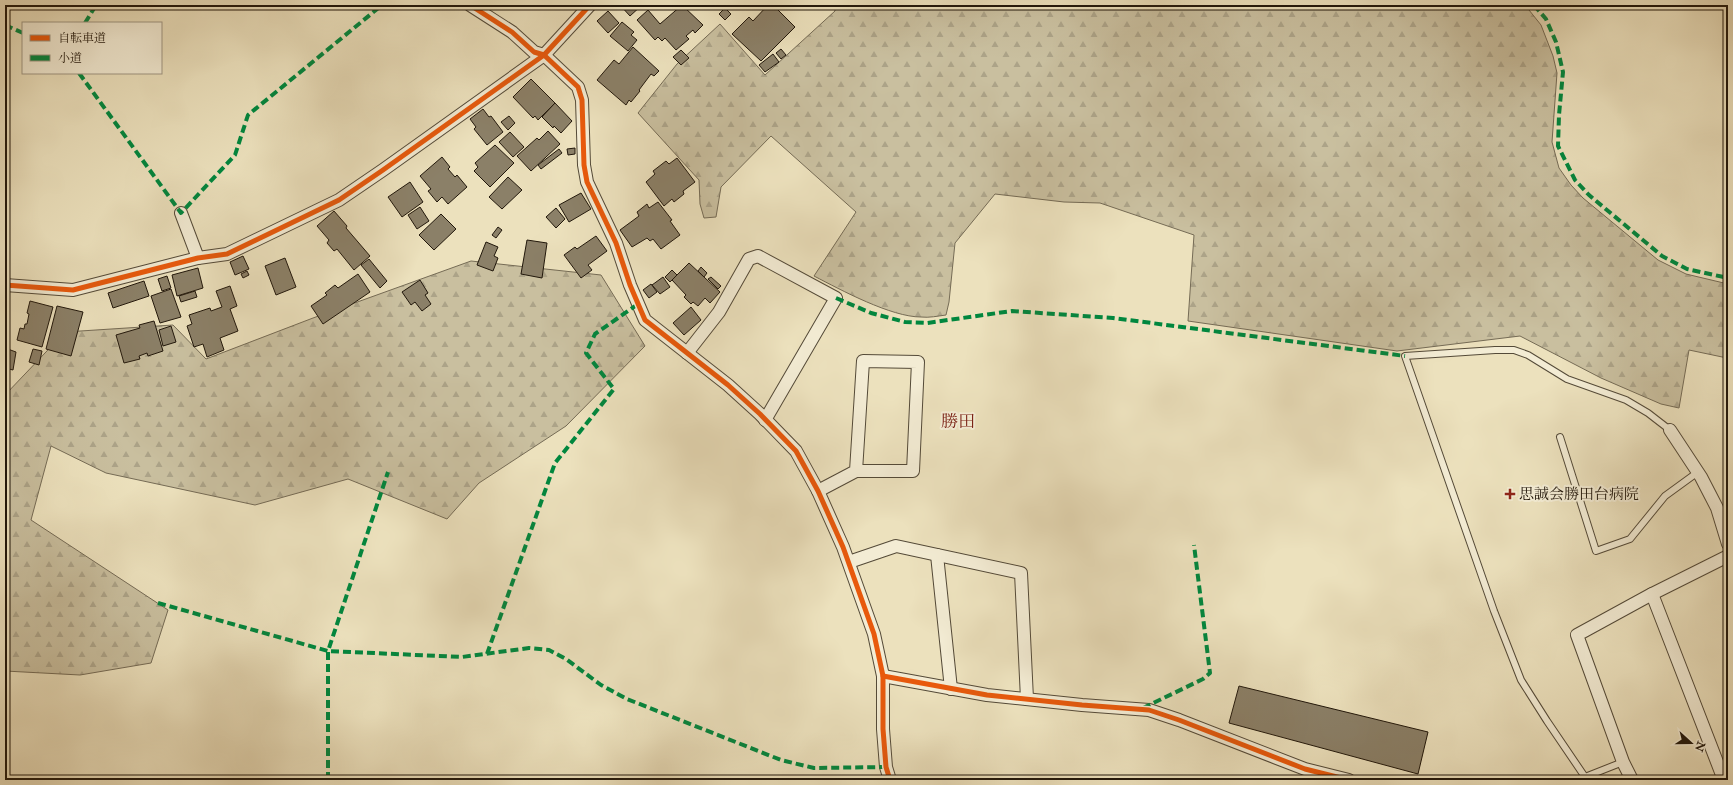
<svg xmlns="http://www.w3.org/2000/svg" width="1733" height="785" font-family="'IM FELL Double Pica','Noto Serif JP',serif">
	<style>
		.forest { fill: url(#forest-firs); stroke: #756b55 }
		.building { fill: #8b8068; stroke: #21170b }
		.lines { fill: none; stroke-linecap: round; stroke-linejoin: round }
		.lane-casing { stroke: #544a38; stroke-width: 8 }
		.street-casing { stroke: #544a38; stroke-width: 14 }
		.lane { stroke: #f3ecd4; stroke-width: 6 }
		.street { stroke: #f3ecd4; stroke-width: 12 }
		.quiet { stroke: #00873e; stroke-width: 4; stroke-dasharray: 8 4; stroke-linecap: butt }
		.cycleway-casing { stroke: #f3ecd4; stroke-width: 8 }
		.cycleway { stroke: #e8590c; stroke-width: 5 }
		.poi-dot { fill: #8f2418; stroke: #f3ecd4; stroke-width: 1.5 }
		.labels { text-anchor: middle; stroke-width: 4; stroke-linejoin: round; paint-order: stroke }
		.poi-label { font-size: 15px; fill: #21170b; stroke: #f3ecd4; text-anchor: start }
		.quarter-label { font-size: 17px; fill: #7a1f14; stroke: #f3ecd4 }
	</style>
	<defs>
		<pattern id="forest-firs" width="22" height="20" patternUnits="userSpaceOnUse"><rect width="22" height="20" fill="#c9bf9f"/><path d="M5 1l3.5 6h-7zM16 11l3.5 6h-7z" fill="#aca388"/></pattern>
	</defs>
	<rect width="100%" height="100%" fill="#ece1bd"/>
	<filter id="stains"><feTurbulence type="fractalNoise" baseFrequency=".005" numOctaves="4"/><feColorMatrix values="0 0 0 0 .2 0 0 0 0 .09 0 0 0 0 .02 0 0 0 .5 -.17"/></filter>
	<radialGradient id="worn" r=".72"><stop offset=".6" stop-color="#630" stop-opacity="0"/><stop offset="1" stop-color="#630" stop-opacity=".3"/></radialGradient>
	<g class="forest">
		<path d="M835,5H1525L1541,25L1553,56L1557,73L1552,142L1559,168L1571,185L1583,198L1658,260L1686,274L1728,284V362L1727,358L1689,350L1679,408L1661,404L1601,378L1520,336L1397,351L1188,321L1194,235L1100,203L1064,202L995,194L955,243L949,302L946,315C938,316 929,318 921,317C891,317 841,290 814,276L856,212L771,136L721,187L716,217L704,218L700,204L699,180L638,113L677,64L720,24L765,75L835,11Z"/>
		<path d="M471,261L601,275L645,346L566,426L479,483L447,519L348,479L255,505L106,473L51,446L31,520L168,610L151,663L80,675L5,671V395L65,332L173,325L206,359L313,318Z"/>
	</g>
	<g class="building">
		<path d="M620,5H642L630,16Z"/>
		<path d="M682,5L703,25L695,33L693,30L686,36L689,39L676,50L665,38L662,41L658,37L655,40L637,20L648,10L660,24Z"/>
		<path d="M768,5H773L795,27L761,61L732,34L749,17L753,21Z"/>
		<path d="M725,8L731,14L725,20L719,14Z"/>
		<path d="M608,11L619,23L608,33L597,21Z"/>
		<path d="M622,22L634,32L631,35L637,40L628,51L610,36Z"/>
		<path d="M633,47L659,71L654,76L651,74L639,90L640,91L631,102L629,100L626,105L597,80L614,60L619,64Z"/>
		<path d="M781,49L786,55L781,59L776,53Z"/>
		<path d="M681,50L689,58L681,65L673,57Z"/>
		<path d="M773,54L779,62L765,72L759,65Z"/>
		<path d="M531,79L555,103L538,120L535,116L533,118L513,97Z"/>
		<path d="M555,103L572,121L561,133L554,126L553,128L542,117Z"/>
		<path d="M483,109L489,117L491,116L503,132L487,145L474,129L476,127L470,119Z"/>
		<path d="M509,116L515,123L508,130L501,122Z"/>
		<path d="M548,131L560,144L531,171L517,156L537,138L539,140Z"/>
		<path d="M510,132L524,147L513,157L499,142Z"/>
		<path d="M495,145L514,163L490,187L474,171L478,167L475,163Z"/>
		<path d="M575,148V154L568,155L567,149Z"/>
		<path d="M559,149L562,153L541,169L538,165Z"/>
		<path d="M442,157L450,167L448,169L455,177L457,175L467,187L448,204L442,197L437,202L428,191L431,189L420,176Z"/>
		<path d="M677,158L695,182L683,191L684,194L674,202L672,199L664,206L646,182L655,174L653,171L666,161L669,164Z"/>
		<path d="M508,177L522,190L502,209L489,197Z"/>
		<path d="M410,182L423,202L402,217L388,197Z"/>
		<path d="M581,193L591,209L569,222L559,205Z"/>
		<path d="M658,202L672,220L670,221L680,235L661,249L653,239L650,241L647,238L632,247L620,230L639,216L637,212L647,204L649,208Z"/>
		<path d="M420,207L429,221L417,229L408,215Z"/>
		<path d="M556,208L565,219L556,228L546,217Z"/>
		<path d="M334,211L347,226L346,228L370,256L354,270L337,249L334,251L327,243L329,240L317,226Z"/>
		<path d="M441,214L456,229L434,250L419,235Z"/>
		<path d="M498,227L502,230L496,238L492,235Z"/>
		<path d="M596,236L607,251L588,265L592,270L581,278L564,255L575,247L577,249Z"/>
		<path d="M527,240L547,243L542,278L521,274Z"/>
		<path d="M486,242L498,247L494,256L498,258L493,271L477,265Z"/>
		<path d="M243,256L249,269L235,275L230,262Z"/>
		<path d="M285,258L296,287L276,295L265,266Z"/>
		<path d="M369,259L387,281L380,288L361,265Z"/>
		<path d="M689,263L720,292L710,303L705,298L698,306L693,302L691,304L684,297L686,295L672,280Z"/>
		<path d="M701,267L707,273L704,277L698,271Z"/>
		<path d="M198,268L203,288L177,296L172,275Z"/>
		<path d="M672,270L677,275L670,282L665,277Z"/>
		<path d="M247,271L249,275L243,278L241,274Z"/>
		<path d="M358,274L370,292L323,324L311,306L327,295L325,293L335,285L338,288Z"/>
		<path d="M167,276L171,288L162,291L158,279Z"/>
		<path d="M663,277L670,287L660,294L652,285Z"/>
		<path d="M711,277L721,286L718,289L708,279Z"/>
		<path d="M420,280L428,293L425,295L431,304L422,311L415,302L411,305L402,292Z"/>
		<path d="M144,281L149,296L113,308L108,293Z"/>
		<path d="M651,284L657,292L649,298L643,290Z"/>
		<path d="M230,286L237,306L230,309L238,331L220,338L224,350L207,357L203,344L194,347L187,326L192,324L189,315L210,308L211,311L222,307L216,291Z"/>
		<path d="M171,289L181,317L160,323L151,296Z"/>
		<path d="M195,291L197,297L181,302L179,296Z"/>
		<path d="M30,301L53,307L42,347L17,340L20,328L24,329L25,324H27L29,314L27,313Z"/>
		<path d="M57,306L83,312L71,356L46,349Z"/>
		<path d="M691,307L701,320L684,335L673,323Z"/>
		<path d="M154,321L163,351L148,356L147,353L139,356L140,359L124,363L116,335L140,328L139,325Z"/>
		<path d="M171,326L176,342L163,346L159,330Z"/>
		<path d="M5,348L16,352L13,370L5,368Z"/>
		<path d="M33,349L42,351L39,365L29,362Z"/>
		<path d="M1239,686L1428,732L1418,774L1229,723Z"/>
	</g>
	<g class="lines">
		<g class="lane-casing">
			<g id="lane">
				<path d="M1560,437L1596,551L1630,539L1665,496L1698,472"/>
				<path d="M1585,777L1547,721L1521,680L1494,611L1405,356L1495,350H1514L1528,355L1567,379L1626,400L1648,413L1670,430"/>
				<path d="M1583,780L1585,777L1623,762"/>
			</g>
		</g>
		<g class="street-casing">
			<g id="street">
				<path d="M470,5L512,32L534,52L544,55L578,87L582,100L584,165L587,182L616,243L630,285L645,320L728,385L760,414L796,451L818,491L843,547L874,634L883,676V729L886,767L890,780"/>
				<path d="M181,213L198,258"/>
				<path d="M5,285L73,290L198,258L227,254L339,200L383,170L544,55L590,5"/>
				<path d="M687,353L719,312L749,259L758,256L836,298L765,420"/>
				<path d="M1670,430L1701,477L1717,508L1728,544"/>
				<path d="M818,491L856,471H913L918,362L863,361L856,471"/>
				<path d="M937,555L951,689"/>
				<path d="M849,562L896,546L1021,573L1027,699"/>
				<path d="M1652,594L1724,780"/>
				<path d="M883,676L987,695L1082,705L1149,710L1179,720L1305,769L1349,780"/>
				<path d="M1632,780L1623,762L1577,635L1652,594L1728,556"/>
			</g>
		</g>
		<use href="#lane" class="lane"/>
		<use href="#street" class="street"/>
		<g class="quiet">
			<path d="M1534,5L1546,19L1556,42L1563,72L1559,115L1558,146L1575,180L1589,195L1662,256L1687,269L1728,278"/>
			<path d="M85,23L96,5"/>
			<path d="M5,25L23,33"/>
			<path d="M79,73L181,213L235,155L248,115L382,5"/>
			<path d="M836,298L871,313L905,322L927,323L1012,311L1113,318L1405,356"/>
			<path d="M158,603L328,651L388,472"/>
			<path d="M487,654L555,463L614,389L586,353L595,334L638,304"/>
			<path d="M1143,708L1203,679L1210,673L1194,545"/>
			<path d="M328,780V651L462,657L529,648L549,650L566,659L601,685L627,699L781,760L814,768L886,767"/>
		</g>
		<g class="cycleway-casing">
			<g id="cycleway">
				<path d="M470,5L512,32L534,52L544,55L578,87L582,100L584,165L587,182L616,243L630,285L645,320L728,385L760,414L796,451L818,491L843,547L874,634L883,676V729L886,767L890,780"/>
				<path d="M5,285L73,290L198,258L227,254L339,200L383,170L544,55L590,5"/>
				<path d="M883,676L987,695L1082,705L1149,710L1179,720L1305,769L1349,780"/>
			</g>
		</g>
		<use href="#cycleway" class="cycleway"/>
	</g>
	<path class="poi-dot" d="M1508 488h4v4h4v4h-4v4h-4v-4h-4v-4h4z"/>
	<g class="labels">
		<g class="poi-label">
			<text x="1519" y="499">思誠会勝田台病院</text>
		</g>
		<g class="quarter-label">
			<text x="958" y="427">勝田</text>
		</g>
	</g>
	<rect width="1733" height="785" fill="none" stroke="#ece1bd" stroke-width="20"/>
	<rect x="6" y="6" width="1721" height="773" fill="none" stroke="#21170b" stroke-width="2"/>
	<rect x="10" y="10" width="1713" height="765" fill="none" stroke="#21170b"/>
	<rect x="22" y="22" width="140" height="52" fill="#f3ecd4" stroke="#9f9784"/>
	<rect x="30" y="35" width="20" height="6" fill="#e8590c" stroke="#9f9784"/>
	<text x="58" y="42" font-size="12" fill="#21170b">自転車道</text>
	<rect x="30" y="55" width="20" height="6" fill="#00873e" stroke="#9f9784"/>
	<text x="58" y="62" font-size="12" fill="#21170b">小道</text>
	<g transform="translate(1691 743) rotate(111)" stroke="#f3ecd4" stroke-width="3" paint-order="stroke">
	<path d="M0-3L7 15L0 10L-7 15Z" fill="#21170b"/>
	<text y="-6" font-size="11" font-weight="bold" text-anchor="middle" fill="#21170b">N</text>
	</g>
	<rect width="100%" height="100%" filter="url(#stains)"/>
	<rect width="100%" height="100%" fill="url(#worn)"/>
</svg>
